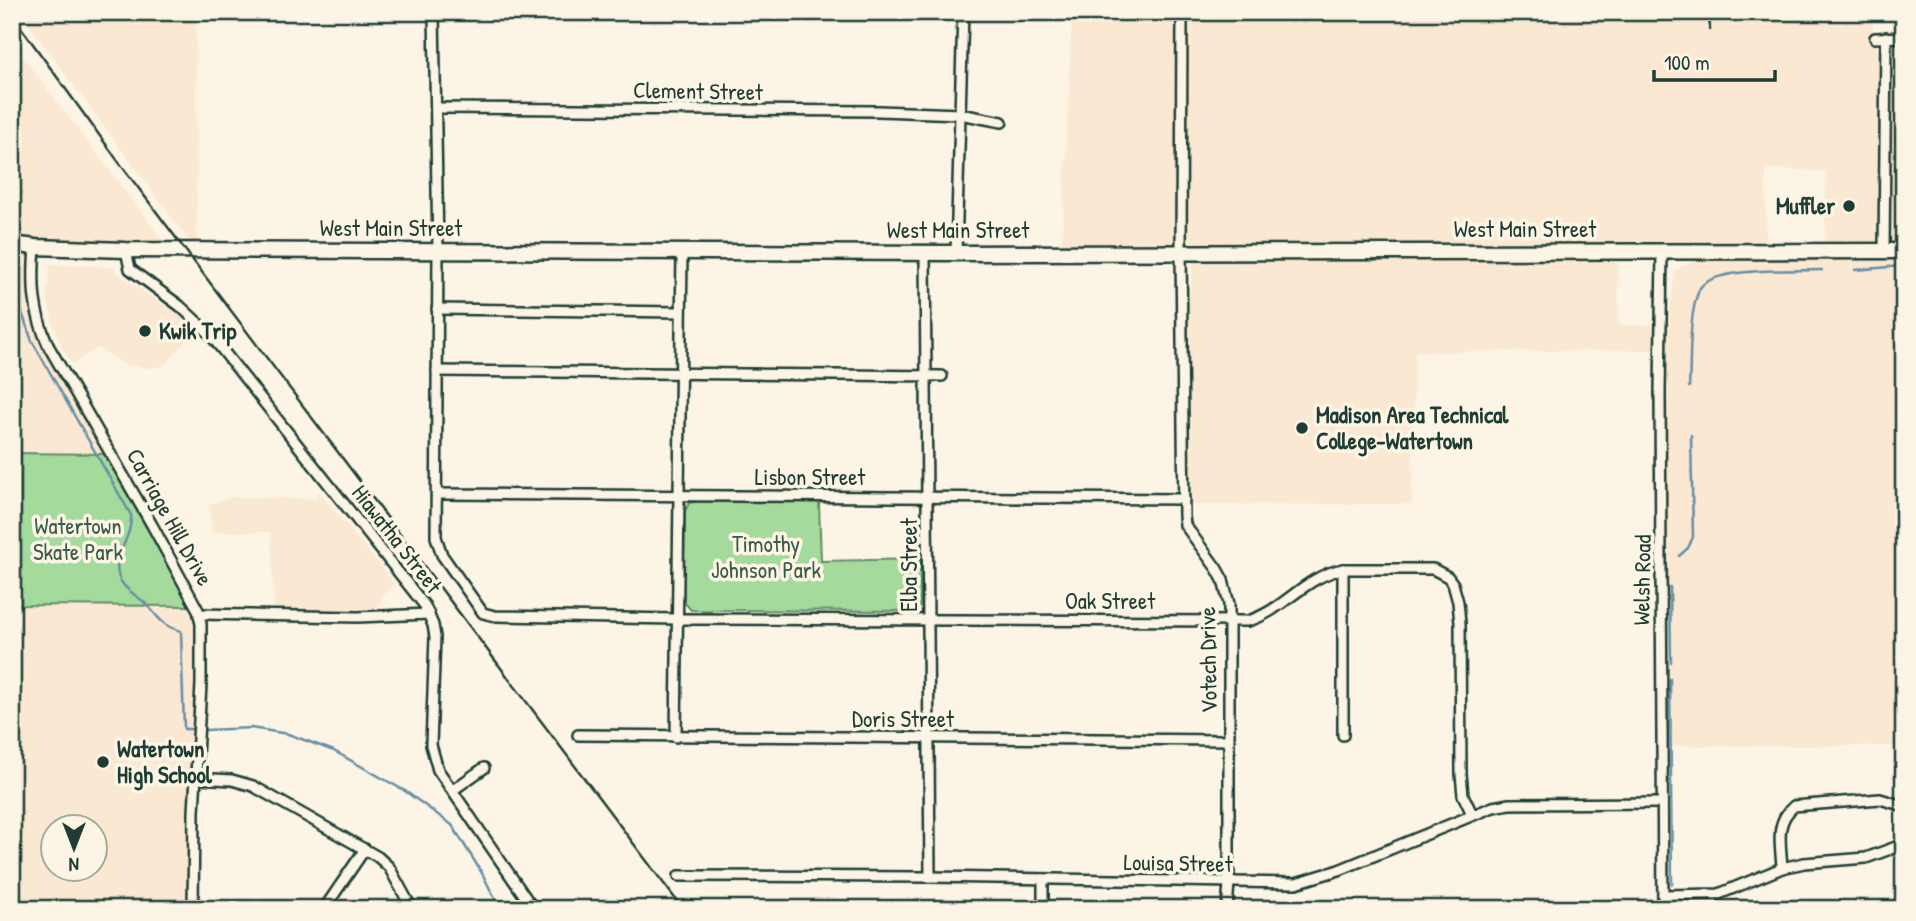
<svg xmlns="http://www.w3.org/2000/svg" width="1916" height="921" font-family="'Patrick Hand',sans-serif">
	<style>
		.built { fill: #fae8d2; fill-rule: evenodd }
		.green { fill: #a5da9d; stroke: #628c68; stroke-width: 2 }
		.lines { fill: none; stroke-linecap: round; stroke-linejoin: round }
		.stream { stroke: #668ea5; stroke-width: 2.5 }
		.minor-casing { stroke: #1f3d34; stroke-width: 14 }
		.primary-casing { stroke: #1f3d34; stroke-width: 19 }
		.minor { stroke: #fcf5e5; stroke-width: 9 }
		.primary { stroke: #fcf5e5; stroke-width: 14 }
		.rail { stroke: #1f3d34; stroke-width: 2.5 }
		.poi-dot { fill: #1f3d34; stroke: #fcf5e5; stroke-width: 2.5 }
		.labels { text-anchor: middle; stroke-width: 7; stroke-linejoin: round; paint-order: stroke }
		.street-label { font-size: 23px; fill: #1f3d34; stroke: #fcf5e5 }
		.poi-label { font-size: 23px; font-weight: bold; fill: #1f3d34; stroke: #fcf5e5; text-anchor: start }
		.park-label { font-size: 23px; fill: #3a5c49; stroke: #fcf5e5 }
	</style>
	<rect width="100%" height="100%" fill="#fcf5e5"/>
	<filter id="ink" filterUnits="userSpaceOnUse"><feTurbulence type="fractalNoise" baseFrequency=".0143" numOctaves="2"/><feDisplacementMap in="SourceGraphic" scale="14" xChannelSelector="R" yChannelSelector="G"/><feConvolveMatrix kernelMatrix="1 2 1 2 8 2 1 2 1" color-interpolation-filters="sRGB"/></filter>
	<g filter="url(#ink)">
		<g class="built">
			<path d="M19,12H196L197,243H191Z"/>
			<path d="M1072,12H1873V45L1879,48H1891L1894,44L1904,42V242L1825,243L1826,171L1766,169V244L1693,242L1062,243Z"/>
			<path d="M12,43L165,243L28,239V306L35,330L105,454L13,453L12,512Z"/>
			<path d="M1904,257V746H1667L1665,350L1415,352L1412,504L1191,505L1189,301L1193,263L1196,260L1538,259L1618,262L1619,325H1668L1675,271L1691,262L1711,260L1863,259Z"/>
			<path d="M50,264L114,267L117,273L128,281L185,318L187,335L184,343L164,366L151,368L126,365L98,348L72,364L61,345L52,320L47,296Z"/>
			<path d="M319,492L395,583L382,597L376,611L274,610L271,532H212L209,505L233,497L315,499Z"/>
			<path d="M12,605L191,606L197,624L192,909H12ZM52,827H94V869H52Z"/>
		</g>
		<g class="green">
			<path d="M13,453L105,454L191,606L12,605Z"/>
			<path d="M700,501L819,502L821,561L920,559V607L913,611L691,610L683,601L685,511L689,503Z"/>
		</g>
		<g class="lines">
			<g class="stream">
				<path d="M21,263V310L32,341L131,515C133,539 107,562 122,583C129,593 140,597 147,605C161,620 161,625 181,631L184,729H192"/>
				<path d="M1855,270L1901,266"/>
				<path d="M1689,387C1691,358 1688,316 1699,290C1709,266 1798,271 1822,270"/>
				<path d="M1679,556L1688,548L1693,537L1691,435"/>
				<path d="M1670,587L1671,662"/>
				<path d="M1670,679L1672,884"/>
				<path d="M206,730L251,728L288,734L334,751L405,791L452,825L482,873L500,909"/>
			</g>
			<g class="minor-casing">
				<g id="minor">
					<path d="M434,12L438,251L436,537L442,555L483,613L495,616L677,619L1248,621C1285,610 1303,577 1343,569H1433L1448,577L1453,584L1458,602L1460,623L1461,774L1463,795L1472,814"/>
					<path d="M1182,12L1181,253L1184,516L1185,525L1217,569L1223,580L1229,604V883L1227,909"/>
					<path d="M1875,38L1904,37"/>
					<path d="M436,108L879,111L960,114L1002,122"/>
					<path d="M35,247C32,286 33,312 49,347L152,525L198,610L201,624V684L194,812L193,909"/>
					<path d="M126,250L130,269L180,306L209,333L425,606L433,625L435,637L431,745L438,770L530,904"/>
					<path d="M1662,251L1660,392L1663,909"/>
					<path d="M1884,251L1886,37"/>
					<path d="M925,253L930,877"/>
					<path d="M956,253L963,12"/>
					<path d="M437,309L680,312"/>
					<path d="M437,371L942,376"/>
					<path d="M437,494L1184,499"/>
					<path d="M1343,569V735"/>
					<path d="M199,614L358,617L429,614"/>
					<path d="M578,735L1228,740"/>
					<path d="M676,737L682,253"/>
					<path d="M196,778L232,780L253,786L378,857L389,867L412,909"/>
					<path d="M453,790L484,768"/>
					<path d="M1782,868C1781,844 1774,823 1794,806L1880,799L1904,806"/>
					<path d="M679,876L930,877L1296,883L1339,870L1493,807L1509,804L1662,803"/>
					<path d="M1043,879V909"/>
					<path d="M1663,895L1719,894L1782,868L1804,863L1866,858L1904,844"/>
					<path d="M324,909L365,849"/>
				</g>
			</g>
			<g class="primary-casing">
				<path id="primary" d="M12,244L35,247L125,250L956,253L1904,251"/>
			</g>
			<use href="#minor" class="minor"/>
			<use href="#primary" class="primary"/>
			<g class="rail">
				<path d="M1709,12L1710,30"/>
				<path d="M12,15L118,161L683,909"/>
			</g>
		</g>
	</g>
	<g class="poi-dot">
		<circle cx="1849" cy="206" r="7"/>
		<circle cx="145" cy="331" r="7"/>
		<circle cx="1302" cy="428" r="7"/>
		<circle cx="103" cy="762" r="7"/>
	</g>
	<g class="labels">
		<g class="street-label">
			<text transform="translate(698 91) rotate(1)" y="8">Clement Street</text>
			<text x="391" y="236">West Main Street</text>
			<text x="1525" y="237">West Main Street</text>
			<text x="958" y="238">West Main Street</text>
			<text x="810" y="485">Lisbon Street</text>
			<text transform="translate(170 517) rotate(61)" y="8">Carriage Hill Drive</text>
			<text transform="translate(397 539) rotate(52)" y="8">Hiawatha Street</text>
			<text transform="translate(909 565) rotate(-90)" y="8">Elba Street</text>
			<text transform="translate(1642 580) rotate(-89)" y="8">Welsh Road</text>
			<text x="1110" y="609">Oak Street</text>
			<text transform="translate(1208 660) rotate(-91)" y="8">Votech Drive</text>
			<text x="903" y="727">Doris Street</text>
			<text transform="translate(1178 863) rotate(1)" y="8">Louisa Street</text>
		</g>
		<g class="poi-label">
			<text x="1835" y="214" text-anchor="end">Muffler</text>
			<text x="159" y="339">Kwik Trip</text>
			<text x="1316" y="423">Madison Area Technical<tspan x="1316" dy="26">College-Watertown</tspan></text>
			<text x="117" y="757">Watertown<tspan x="117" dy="26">High School</tspan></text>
		</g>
		<g class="park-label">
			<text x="78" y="534">Watertown<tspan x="78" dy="26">Skate Park</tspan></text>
			<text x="766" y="552">Timothy<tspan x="766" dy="26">Johnson Park</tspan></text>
		</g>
	</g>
	<rect width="1916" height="921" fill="none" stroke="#fcf5e5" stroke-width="42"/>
	<rect x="21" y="21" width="1874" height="879" fill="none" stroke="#1f3d34" stroke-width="2.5" filter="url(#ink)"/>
	<g transform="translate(74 848) rotate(180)"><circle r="33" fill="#fcf5e5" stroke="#a4ab9e" stroke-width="2"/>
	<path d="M0-5L12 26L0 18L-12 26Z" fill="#1f3d34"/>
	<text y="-10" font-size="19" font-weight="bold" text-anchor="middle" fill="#1f3d34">N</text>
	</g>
	<path d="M1654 70v10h121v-10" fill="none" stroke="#1f3d34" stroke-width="3.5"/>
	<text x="1664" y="70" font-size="21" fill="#1f3d34" stroke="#fcf5e5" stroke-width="5" paint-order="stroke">100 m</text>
</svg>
